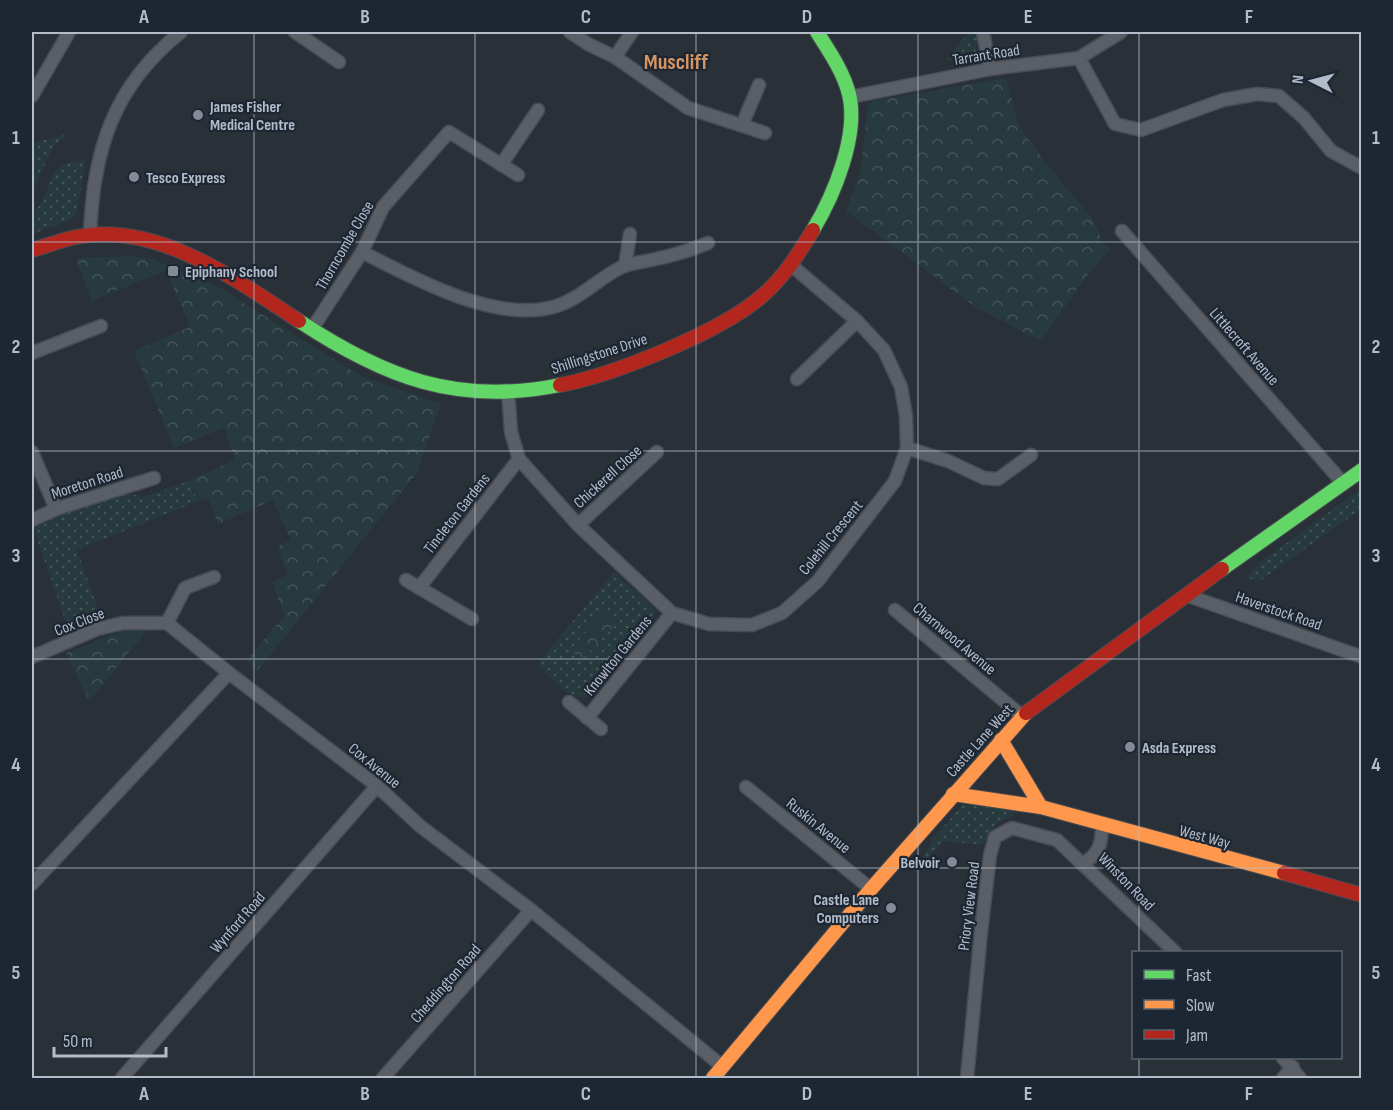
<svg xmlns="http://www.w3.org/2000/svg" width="1393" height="1110" font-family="'Sofia Sans Condensed',sans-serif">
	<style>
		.grass { fill: url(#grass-dots) }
		.forest { fill: url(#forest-crowns) }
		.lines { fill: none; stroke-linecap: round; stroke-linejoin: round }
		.street-casing { stroke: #484c53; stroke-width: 15 }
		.fast-casing { stroke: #484c53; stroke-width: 16 }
		.slow-casing { stroke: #484c53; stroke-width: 16 }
		.jam-casing { stroke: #484c53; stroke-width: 16 }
		.street { stroke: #5a5e66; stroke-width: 12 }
		.fast { stroke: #63d668; stroke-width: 14 }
		.slow { stroke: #ff974d; stroke-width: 14 }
		.jam { stroke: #b3261e; stroke-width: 14 }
		.grid { fill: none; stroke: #b4bcc9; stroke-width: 1.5; stroke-opacity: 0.55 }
		.poi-dot { fill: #848b96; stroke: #1d2633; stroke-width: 2 }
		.labels { text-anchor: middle; stroke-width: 4.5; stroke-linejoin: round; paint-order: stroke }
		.street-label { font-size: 16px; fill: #b4bcc9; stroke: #1d2633 }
		.poi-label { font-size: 16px; font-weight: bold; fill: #b4bcc9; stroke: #1d2633; text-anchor: start }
		.district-label { font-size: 22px; font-weight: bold; fill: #d59563; stroke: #1d2633 }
		.neatline { fill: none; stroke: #b4bcc9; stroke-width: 2 }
		.grid-label { font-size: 20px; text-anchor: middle; font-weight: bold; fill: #b4bcc9 }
	</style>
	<defs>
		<pattern id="grass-dots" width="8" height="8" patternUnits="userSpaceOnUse" patternTransform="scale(1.5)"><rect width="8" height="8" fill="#273a3e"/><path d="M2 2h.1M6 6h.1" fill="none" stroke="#445559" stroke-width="1.8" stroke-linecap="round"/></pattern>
		<pattern id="forest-crowns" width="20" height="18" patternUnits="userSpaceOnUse" patternTransform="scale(1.5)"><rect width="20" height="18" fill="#273a3e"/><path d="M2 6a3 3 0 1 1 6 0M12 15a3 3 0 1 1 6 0" fill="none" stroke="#445559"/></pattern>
	</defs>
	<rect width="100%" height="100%" fill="#2a3038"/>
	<g class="grass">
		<path d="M969,32H978L976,51L964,59L945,61Z"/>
		<path d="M69,134L53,146L32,194V143Z"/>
		<path d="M86,160L76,214L71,219L32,234V212C59,194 36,163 86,160Z"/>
		<path d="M188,481L198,501L77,550L98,609L66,623L32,524L117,491L145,497Z"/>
		<path d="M1361,489V509L1260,581L1246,578L1263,560Z"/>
		<path d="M614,572L653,607L655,616L593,694C572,707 552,678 537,664Z"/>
		<path d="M963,804L1013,808L1014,816L997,823L982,845L943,841L913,875L933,839Z"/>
	</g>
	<g class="forest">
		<path d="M1006,78L1019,126L1049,167L1093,219L1103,244L1111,248L1088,274L1041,341L977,308L846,211L858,182L862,161L868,105L873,101Z"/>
		<path d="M128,256L153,259L220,288L361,376L441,404L416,474L257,671L247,660L284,616L272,582L288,575L277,547L291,540L273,500L218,524L208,498L198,501L188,481L235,460L224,428L174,448L134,351L190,327L166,270L92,301L76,258Z"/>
		<path d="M604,611L615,616L613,628L581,661L571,649Z"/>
		<path d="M149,628L89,701L66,653L124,630Z"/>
	</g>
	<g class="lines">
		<g class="street-casing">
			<g id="street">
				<path d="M295,32L339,62"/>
				<path d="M570,32L588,44L615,57L688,108L765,133"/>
				<path d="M983,32L990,69"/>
				<path d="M615,57L632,32"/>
				<path d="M1079,58L1115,124L1141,130L1223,100L1257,94L1279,96L1304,118L1331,151L1362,168"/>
				<path d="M32,96L69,32"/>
				<path d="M850,97L990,69L1079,58L1121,32"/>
				<path d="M742,125L759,85"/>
				<path d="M501,165L538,110"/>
				<path d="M1122,231L1343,483"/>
				<path d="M90,235C93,151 113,86 181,32"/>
				<path d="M362,252C413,278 494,323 553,307C580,300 599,277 624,266C632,263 642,262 651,260C671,256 689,251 708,243"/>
				<path d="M625,266L630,234"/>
				<path d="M312,329L362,252L383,207L449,132L518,175"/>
				<path d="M32,353L101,326"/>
				<path d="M797,379L857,321"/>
				<path d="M508,391L511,432L519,459L578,525L672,613L709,624L752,625L782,613L817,582L895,481L907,448L906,416L901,387L884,350L857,321L791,265"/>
				<path d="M907,448L948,461L984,478L998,479L1031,455"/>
				<path d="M32,452L56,509"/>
				<path d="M32,520L56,509L154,478"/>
				<path d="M578,525L657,452"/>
				<path d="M406,580L472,619"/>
				<path d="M419,588L519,459"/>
				<path d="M1186,595L1362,657"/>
				<path d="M895,610L1022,716"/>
				<path d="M167,623L185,588L214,577"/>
				<path d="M32,657L97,629L123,623H167L229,673"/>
				<path d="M569,702L601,729"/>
				<path d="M587,718L672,613"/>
				<path d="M746,787L871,889"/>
				<path d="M1083,863C1099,855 1102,843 1102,826"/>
				<path d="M32,884L229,673L377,786L420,826L531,910L722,1066"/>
				<path d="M1283,1058L1300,1078"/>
				<path d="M122,1078L377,786"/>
				<path d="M383,1078L531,910"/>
				<path d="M967,1078L981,932L990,855L995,837L1012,828L1057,840L1175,952"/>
				<path d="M1283,1078L1293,1067"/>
			</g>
		</g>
		<g class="fast-casing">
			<g id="fast">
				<path d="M813,230C834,195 859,135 849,94C843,71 829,51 817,32"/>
				<path d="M299,321C384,377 457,406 560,385"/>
				<path d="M1222,569L1362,470"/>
			</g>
		</g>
		<g class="slow-casing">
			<g id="slow">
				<path d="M1001,740L1041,807"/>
				<path d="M953,794L1041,807L1284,873"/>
				<path d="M713,1078L871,889L1026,713"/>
			</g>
		</g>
		<g class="jam-casing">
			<g id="jam">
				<path d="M32,250C47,246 61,240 76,237C157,221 235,279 299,321"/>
				<path d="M560,385C614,375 723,331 763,295C784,277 799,253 813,230"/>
				<path d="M1026,713L1222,569"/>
				<path d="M1284,873L1362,895"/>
			</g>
		</g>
		<use href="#street" class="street"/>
		<use href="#fast" class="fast"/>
		<use href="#slow" class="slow"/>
		<use href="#jam" class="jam"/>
	</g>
	<path class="grid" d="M254,32V1078M475,32V1078M696,32V1078M918,32V1078M1139,32V952M32,242H1362M32,451H1362M32,659H1362M32,868H1362M1139,1058V1078"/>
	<g class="poi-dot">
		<circle cx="198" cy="115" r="6"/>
		<circle cx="134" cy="177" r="6"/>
		<rect x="167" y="265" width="12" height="12" rx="3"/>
		<circle cx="1130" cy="747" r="6"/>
		<circle cx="952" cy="862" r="6"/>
		<circle cx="891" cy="908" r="6"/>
	</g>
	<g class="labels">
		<g class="street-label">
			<text transform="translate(986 54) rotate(-9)" y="6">Tarrant Road</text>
			<text transform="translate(344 245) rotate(-60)" y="6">Thorncombe Close</text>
			<text transform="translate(1245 346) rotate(49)" y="6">Littlecroft Avenue</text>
			<text transform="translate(599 353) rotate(-18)" y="6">Shillingstone Drive</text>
			<text transform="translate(607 476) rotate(-42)" y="6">Chickerell Close</text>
			<text transform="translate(87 482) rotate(-18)" y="6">Moreton Road</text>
			<text transform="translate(456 513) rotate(-52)" y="6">Tincleton Gardens</text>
			<text transform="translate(830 537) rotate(-51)" y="6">Colehill Crescent</text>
			<text transform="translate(1279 610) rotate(19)" y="6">Haverstock Road</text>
			<text transform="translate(79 621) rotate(-21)" y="6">Cox Close</text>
			<text transform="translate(955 638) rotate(40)" y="6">Charnwood Avenue</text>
			<text transform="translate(617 655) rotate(-51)" y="6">Knowlton Gardens</text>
			<text transform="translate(979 740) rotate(-48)" y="6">Castle Lane West</text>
			<text transform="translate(375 765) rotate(39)" y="6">Cox Avenue</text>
			<text transform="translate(819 825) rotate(39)" y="6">Ruskin Avenue</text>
			<text transform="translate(1205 836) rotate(15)" y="6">West Way</text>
			<text transform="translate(1127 881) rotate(46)" y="6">Winston Road</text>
			<text transform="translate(968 906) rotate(-83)" y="6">Priory View Road</text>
			<text transform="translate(237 922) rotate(-49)" y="6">Wynford Road</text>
			<text transform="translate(445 983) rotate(-49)" y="6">Cheddington Road</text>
		</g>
		<g class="poi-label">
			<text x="210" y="112">James Fisher<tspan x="210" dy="18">Medical Centre</tspan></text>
			<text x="146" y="183">Tesco Express</text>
			<text x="185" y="277">Epiphany School</text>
			<text x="1142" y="753">Asda Express</text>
			<text x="940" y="868" text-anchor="end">Belvoir</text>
			<text x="879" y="905" text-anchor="end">Castle Lane<tspan x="879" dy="18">Computers</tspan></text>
		</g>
		<g class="district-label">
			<text x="676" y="69">Muscliff</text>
		</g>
	</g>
	<rect width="1393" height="1110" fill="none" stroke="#1d2633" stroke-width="66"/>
	<rect x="1132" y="951" width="210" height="108" fill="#1d2633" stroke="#59626f" stroke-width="1.5"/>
	<rect x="1144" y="970" width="30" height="9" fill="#63d668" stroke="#59626f" stroke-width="1.5"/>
	<text x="1186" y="981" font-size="18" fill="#b4bcc9">Fast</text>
	<rect x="1144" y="1000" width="30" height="9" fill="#ff974d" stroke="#59626f" stroke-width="1.5"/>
	<text x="1186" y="1011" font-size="18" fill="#b4bcc9">Slow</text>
	<rect x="1144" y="1030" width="30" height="9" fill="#b3261e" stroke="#59626f" stroke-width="1.5"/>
	<text x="1186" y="1041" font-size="18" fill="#b4bcc9">Jam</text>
	<g transform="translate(1312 81) rotate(276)" stroke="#1d2633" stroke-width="4.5" paint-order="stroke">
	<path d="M0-4.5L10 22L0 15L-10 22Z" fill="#b4bcc9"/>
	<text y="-9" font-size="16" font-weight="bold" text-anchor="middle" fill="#b4bcc9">N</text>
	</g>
	<path d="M54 1047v9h112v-9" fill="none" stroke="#b4bcc9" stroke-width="3"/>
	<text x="63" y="1047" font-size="18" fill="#b4bcc9" stroke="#1d2633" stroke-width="4.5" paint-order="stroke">50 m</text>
	<rect x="33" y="33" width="1327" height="1044" class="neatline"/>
	<g class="grid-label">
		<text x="144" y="23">A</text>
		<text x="365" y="23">B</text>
		<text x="586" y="23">C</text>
		<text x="807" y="23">D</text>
		<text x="1028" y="23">E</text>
		<text x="1249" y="23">F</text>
		<text x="16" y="144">1</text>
		<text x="1376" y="144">1</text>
		<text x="16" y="353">2</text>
		<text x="1376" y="353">2</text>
		<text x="16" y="562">3</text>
		<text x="1376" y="562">3</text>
		<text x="16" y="771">4</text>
		<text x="1376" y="771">4</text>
		<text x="16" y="979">5</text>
		<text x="1376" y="979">5</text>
		<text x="144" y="1100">A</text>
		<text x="365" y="1100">B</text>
		<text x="586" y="1100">C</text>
		<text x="807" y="1100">D</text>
		<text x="1028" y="1100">E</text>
		<text x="1249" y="1100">F</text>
	</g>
</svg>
